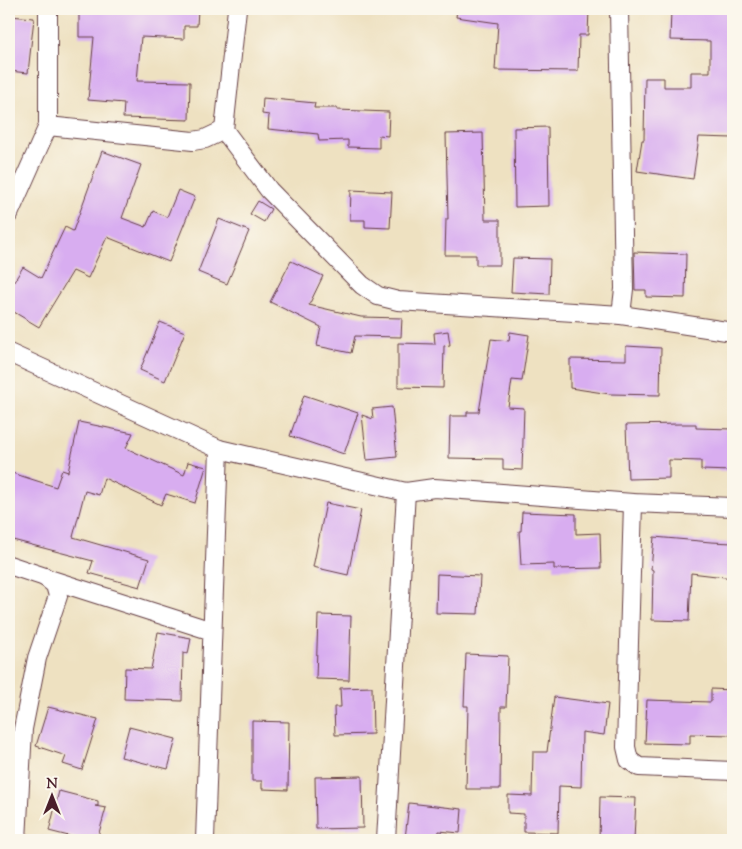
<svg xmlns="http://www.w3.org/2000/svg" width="742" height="849" font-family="'Sorts Mill Goudy',serif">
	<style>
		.building { fill: #d8adf0 }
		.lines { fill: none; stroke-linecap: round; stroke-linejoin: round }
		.minor-casing { stroke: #633c42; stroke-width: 20 }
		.minor { stroke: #fff; stroke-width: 18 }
	</style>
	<rect width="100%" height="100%" fill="#fbf7ec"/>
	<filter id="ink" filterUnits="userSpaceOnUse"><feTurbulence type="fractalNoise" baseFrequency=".02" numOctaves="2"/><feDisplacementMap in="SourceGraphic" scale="10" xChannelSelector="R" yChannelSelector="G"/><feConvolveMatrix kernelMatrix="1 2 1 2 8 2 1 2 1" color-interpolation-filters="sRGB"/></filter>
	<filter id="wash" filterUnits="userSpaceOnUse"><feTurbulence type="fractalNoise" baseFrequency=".0096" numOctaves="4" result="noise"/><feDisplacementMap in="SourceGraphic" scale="20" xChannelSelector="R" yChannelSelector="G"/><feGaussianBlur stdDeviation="1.12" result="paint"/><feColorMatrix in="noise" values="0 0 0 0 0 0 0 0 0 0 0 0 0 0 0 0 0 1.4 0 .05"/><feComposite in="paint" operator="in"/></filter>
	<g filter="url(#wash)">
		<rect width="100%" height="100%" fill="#eee1c1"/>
		<g id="blocks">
			<g class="building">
				<path d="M79,9H198L197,26H184V39L141,37L137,81L190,82L189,120L123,118L124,103L88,100L94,37H79Z"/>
				<path d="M457,9H589L588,35H579L578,71L495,70L498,23L456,17Z"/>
				<path d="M671,9H733V138L699,137L693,179L637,171L642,140H644L645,78H664V87H691V72H710V41L670,40Z"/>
				<path d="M9,16L34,18L28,73L9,71Z"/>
				<path d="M263,98L315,103L314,108H337V110L389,112L388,136L379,135V148L348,147V140L319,141L318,134L268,129L269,115L262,114Z"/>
				<path d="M548,127L549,206L515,207L514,128Z"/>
				<path d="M483,133L485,220H500V265H476V255H445L446,219H448L446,134Z"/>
				<path d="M102,151L141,165L122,218L146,227L153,211L167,217L178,190L195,197L169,262L107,237L88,278L73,271L39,327L9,309V290L23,267L41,278L65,227L73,231Z"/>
				<path d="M351,190L392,192L390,228L365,227V220H350Z"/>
				<path d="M258,201L271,209L264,222L250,214Z"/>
				<path d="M219,219L249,231L227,284L198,272Z"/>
				<path d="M634,252L686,254L685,298L646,297V290H635Z"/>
				<path d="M513,258L550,259L549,294L511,292Z"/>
				<path d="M291,261L323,276L309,305L361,317L402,318L401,337L355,336L351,353L317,346L321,327L270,302Z"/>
				<path d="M160,322L185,332L165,381L140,370Z"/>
				<path d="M448,331L450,345L444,346L443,388L398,387V343L435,344L434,333Z"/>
				<path d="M510,332L529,335L522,381L512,380L508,407L524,408L522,470L503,469V459L449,458L450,416H467V412H479L491,339L509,341Z"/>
				<path d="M626,346L661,348L660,395L610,394L570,388V359L626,360Z"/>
				<path d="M304,395L358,413L344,454L290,436Z"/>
				<path d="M392,407L397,457L367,460L362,415L373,419L372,409Z"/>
				<path d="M79,422L133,433L126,448L184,475L188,462L206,467L195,503L166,494L161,505L104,478L99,495L85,491L73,537L149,559L140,587L89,573L93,561L9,539V472L56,487L62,470L68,472Z"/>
				<path d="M679,424H696V428L733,429V471L701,470V461L669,460V478L628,479L626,425Z"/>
				<path d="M326,503L361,510L348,575L313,567Z"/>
				<path d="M522,512L576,514V534L600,533L601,568L554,569V564L521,565L519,531H521Z"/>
				<path d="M654,537L711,542L733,543V578L691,573L689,621L652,620L653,570L651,569Z"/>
				<path d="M437,574L480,576L478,614L436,613Z"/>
				<path d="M318,615L351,616L349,680L316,679Z"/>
				<path d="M158,632L191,638L188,654L183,653L182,701L124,699L125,668L151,669Z"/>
				<path d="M466,654L508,656L506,707H501L500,789H466L468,706H464Z"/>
				<path d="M372,687L373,734L335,735L334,707H341L340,688Z"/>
				<path d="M711,689L733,690V735L690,734V744L645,743L647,700L711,702Z"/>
				<path d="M554,697L608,704L604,735L582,732L581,787L559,786L558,833L524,832V814L508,813V795L532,796L533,752H547Z"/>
				<path d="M48,707L98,719L82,770L63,764L66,756L36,746Z"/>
				<path d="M252,721L289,722L288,790L262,789V781H252Z"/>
				<path d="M129,727L176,739L168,769L121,757Z"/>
				<path d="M362,776L363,828L316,829L315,777Z"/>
				<path d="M59,791L98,801V806H95L106,808L97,840H84L49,831Z"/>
				<path d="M600,797L636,798L634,840H599Z"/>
				<path d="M409,803L462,809L460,833L439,831L438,840L405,839Z"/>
			</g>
		</g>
	</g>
	<g filter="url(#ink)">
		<use href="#blocks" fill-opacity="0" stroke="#633c42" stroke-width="1"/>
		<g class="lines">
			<g class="minor-casing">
				<g id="minor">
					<path d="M237,9L224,130L269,190L362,285L378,296L398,301L621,315L733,332"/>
					<path d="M619,9L624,289L621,315"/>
					<path d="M48,126L193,141L205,139L224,130"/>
					<path d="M9,214L48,126V9"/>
					<path d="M9,353L219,449L406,492L434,488L449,489L633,503L733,507"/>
					<path d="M633,503L626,747L629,760L639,767L733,771"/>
					<path d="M9,565L45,577L55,585L58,596L37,658L23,729L17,840"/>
					<path d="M46,578L212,631"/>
					<path d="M205,840L219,449"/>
					<path d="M386,840L406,492"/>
				</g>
			</g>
			<use href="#minor" class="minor"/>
		</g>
	</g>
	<rect width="742" height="849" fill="none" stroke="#fbf7ec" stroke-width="30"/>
	<g transform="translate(52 796)" stroke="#fbf7ec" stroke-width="4" paint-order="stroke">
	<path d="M0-4L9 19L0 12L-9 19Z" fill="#4a1f2b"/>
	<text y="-8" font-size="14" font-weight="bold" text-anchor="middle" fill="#4a1f2b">N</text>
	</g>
</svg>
